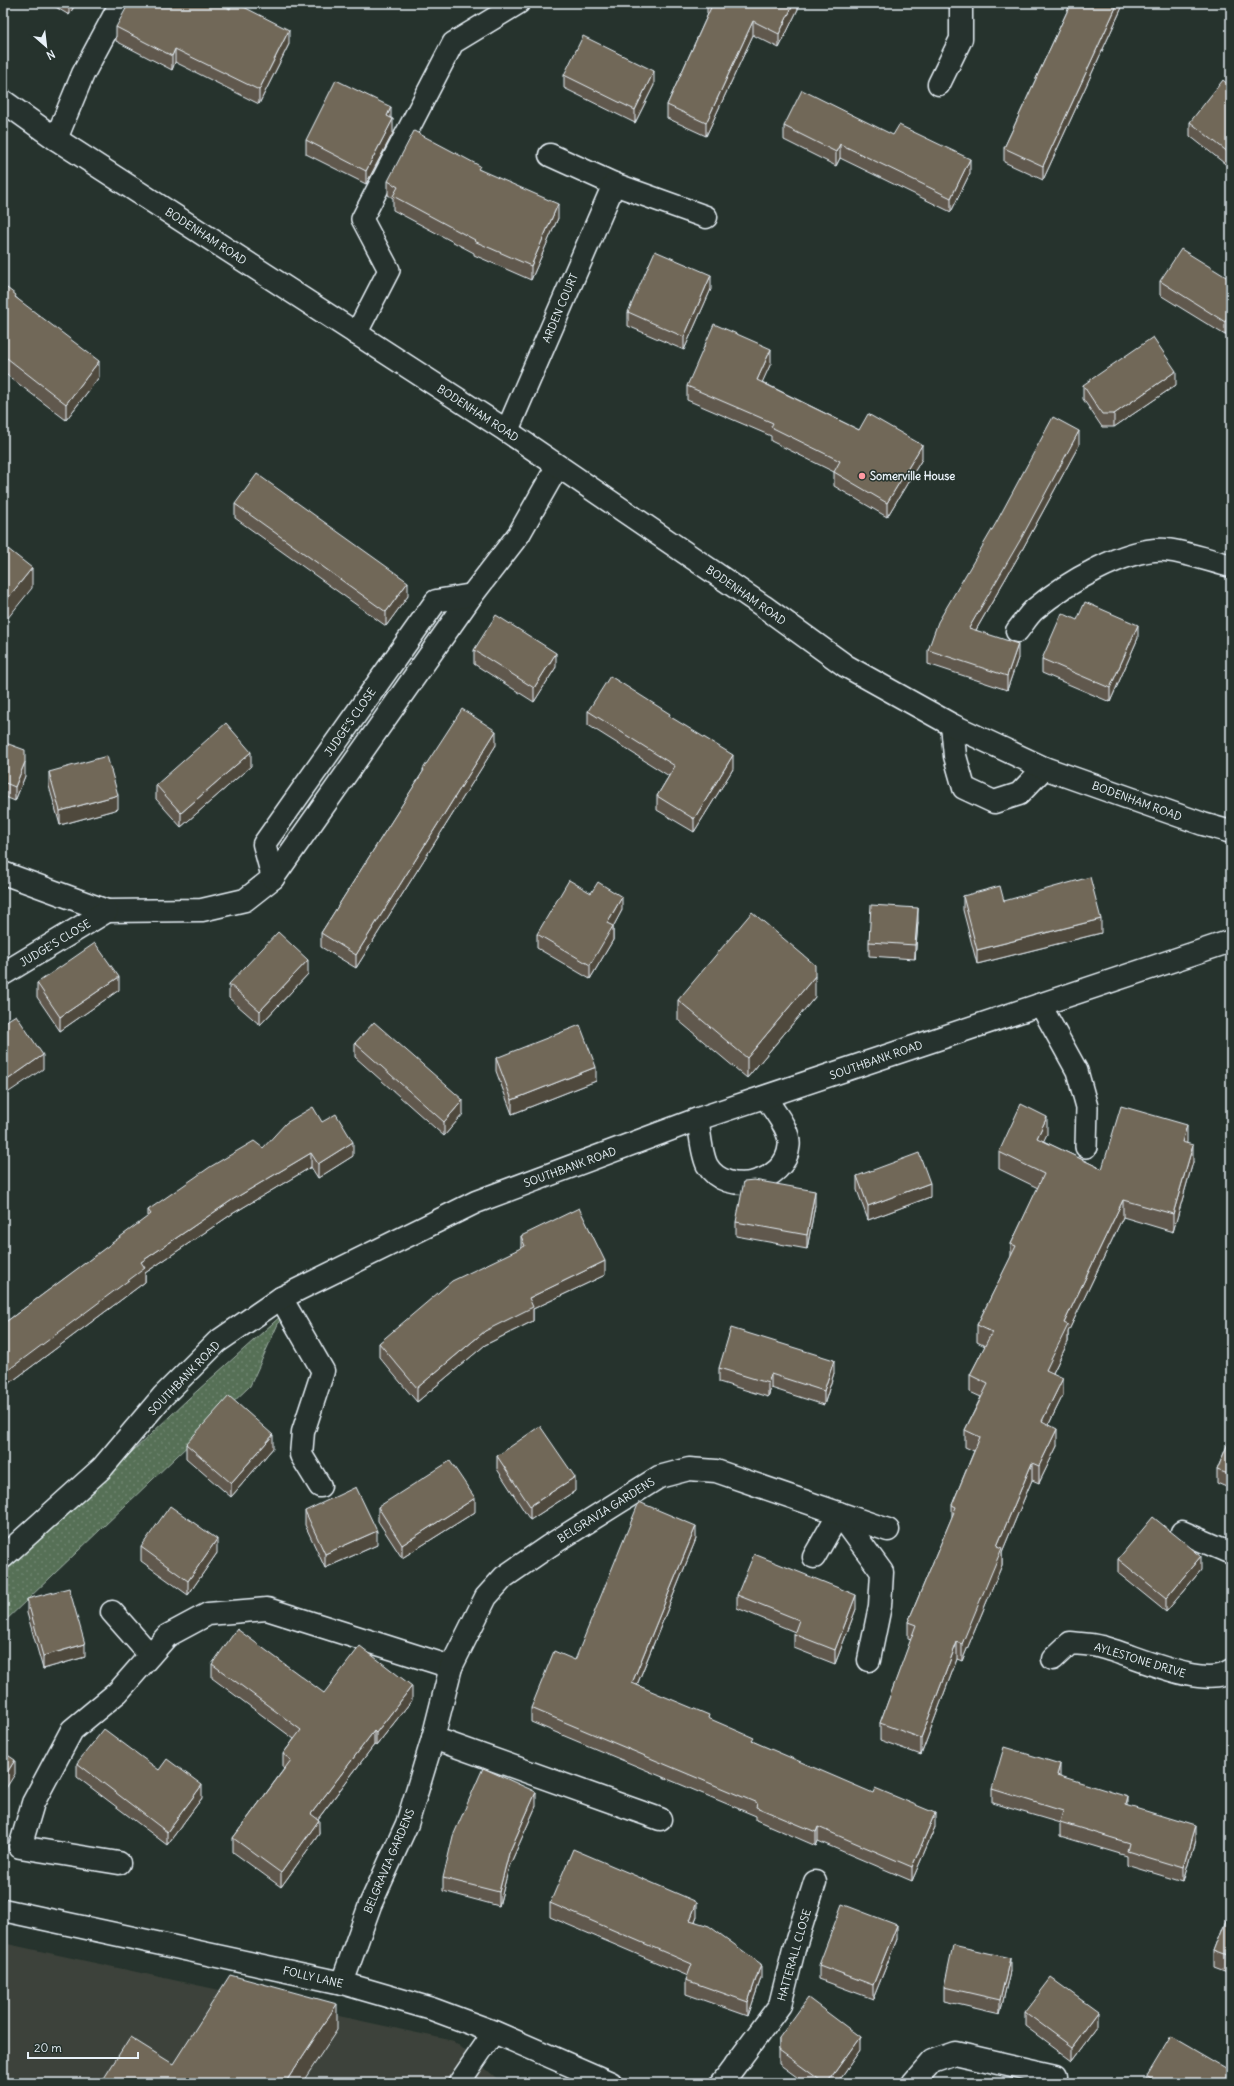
<svg xmlns="http://www.w3.org/2000/svg" width="1234" height="2086" font-family="Delius,sans-serif">
	<style>
		.built { fill: #3c433a }
		.grass { fill: url(#grass-dots); stroke: #9fb0a7 }
		.lines { fill: none; stroke-linecap: round; stroke-linejoin: round }
		.lane-casing { stroke: #e8f1f8; stroke-width: 24 }
		.street-casing { stroke: #e8f1f8; stroke-width: 25 }
		.secondary-casing { stroke: #e8f1f8; stroke-width: 25 }
		.lane { stroke: #26332d; stroke-width: 21 }
		.street { stroke: #26332d; stroke-width: 22 }
		.secondary { stroke: #26332d; stroke-width: 22 }
		.wall { fill: #61594d; stroke: #e8f1f8 }
		.shaded-wall { fill: #4f493e; stroke: #e8f1f8 }
		.building { fill: #716859; stroke: #e8f1f8 }
		.poi-dot { fill: #ff9aa2; stroke: #26332d; stroke-width: 1.5 }
		.labels { text-anchor: middle; stroke-width: 3; stroke-linejoin: round; paint-order: stroke }
		.street-label { font-size: 11px; fill: #e8f1f8; stroke: #26332d }
		.poi-label { font-size: 11px; font-weight: bold; fill: #e8f1f8; stroke: #26332d; text-anchor: start }
	</style>
	<defs>
		<pattern id="grass-dots" width="8" height="8" patternUnits="userSpaceOnUse"><rect width="8" height="8" fill="#567056"/><path d="M2 2h.1M6 6h.1" fill="none" stroke="#6e856f" stroke-width="1.8" stroke-linecap="round"/></pattern>
	</defs>
	<rect width="100%" height="100%" fill="#26332d"/>
	<filter id="ink" filterUnits="userSpaceOnUse"><feTurbulence type="fractalNoise" baseFrequency=".025" numOctaves="2"/><feDisplacementMap in="SourceGraphic" scale="8" xChannelSelector="R" yChannelSelector="G"/><feConvolveMatrix kernelMatrix="1 2 1 2 8 2 1 2 1" color-interpolation-filters="sRGB"/></filter>
	<g filter="url(#ink)">
		<path class="built" d="M3,1943L454,2041L502,2083H3Z"/>
		<path class="grass" d="M282,1315L250,1386L3,1623V1574L188,1399Z"/>
		<g class="lines">
			<g class="lane-casing">
				<g id="lane">
					<path d="M356,334L389,270L362,219L453,43L519,3"/>
					<path d="M1040,1004L1077,1071L1087,1107L1086,1147"/>
					<path d="M698,1119C700,1133 701,1152 707,1165C726,1198 786,1183 789,1146C791,1130 773,1110 765,1097"/>
					<path d="M459,2083L494,2032"/>
				</g>
			</g>
			<g class="street-casing">
				<g id="street">
					<path d="M939,84L961,39V3"/>
					<path d="M56,139L83,74L121,3"/>
					<path d="M550,155L614,184"/>
					<path d="M507,431L614,184L706,217"/>
					<path d="M1017,631C1023,624 1028,615 1035,609C1065,584 1126,547 1166,550C1186,552 1211,561 1231,566"/>
					<path d="M952,725L955,756L964,788L994,802L1019,794L1044,768"/>
					<path d="M3,873L107,911L202,910L245,900L273,878L472,595L519,534L557,467"/>
					<path d="M273,878L264,844L436,601L472,595"/>
					<path d="M3,974L107,911"/>
					<path d="M281,1298L323,1371L303,1432L301,1455L320,1486"/>
					<path d="M1182,1532L1231,1553"/>
					<path d="M3,1557L102,1468L163,1396L217,1342L281,1298L476,1202L698,1119L1231,941"/>
					<path d="M814,1557L839,1513L882,1572L880,1606L869,1660"/>
					<path d="M112,1612L150,1655"/>
					<path d="M1053,1659L1070,1643C1080,1644 1091,1644 1101,1647C1131,1654 1205,1691 1231,1671"/>
					<path d="M433,1738L660,1819"/>
					<path d="M119,1863L20,1847L33,1803L72,1730L118,1692L167,1636L208,1614L267,1609L451,1667"/>
					<path d="M342,1983L370,1905L407,1824L433,1738L451,1667L486,1597L504,1577L549,1546L659,1477L689,1469L716,1471L888,1530"/>
					<path d="M722,2083L780,2005L794,1949L815,1882"/>
					<path d="M913,2083L932,2061L955,2053L1056,2076"/>
				</g>
			</g>
			<g class="secondary-casing">
				<g id="secondary">
					<path d="M3,101L56,139L507,431L763,606L846,666L952,725L1044,768L1203,824L1231,832"/>
					<path d="M3,1910L342,1983L432,2009L494,2032L611,2083"/>
				</g>
			</g>
			<use href="#lane" class="lane"/>
			<use href="#street" class="street"/>
			<use href="#secondary" class="secondary"/>
		</g>
		<g class="wall">
			<path d="M49,3H76L69,15Z"/>
			<path d="M707,3H798V9L779,48L753,35L706,136L667,118V105L708,14L707,13Z"/>
			<path d="M1071,3H1124L1043,180L1004,162V148Z"/>
			<path d="M230,9L289,44L259,104L175,62L172,70L116,41V27Z"/>
			<path d="M564,75L654,85L635,123L564,88Z"/>
			<path d="M1231,87V165L1229,167L1190,136V122Z"/>
			<path d="M784,126L970,173L951,212L840,158L836,166L784,140Z"/>
			<path d="M393,133L366,184L306,154V140Z"/>
			<path d="M480,170L558,218L531,280L474,255V253L393,210V198L388,195V181Z"/>
			<path d="M1231,280V326L1225,335L1160,295V281Z"/>
			<path d="M3,285L99,377L66,420L3,372Z"/>
			<path d="M711,289L684,350L628,326V312Z"/>
			<path d="M771,363L762,382L859,430L922,459L887,517L834,486V472L771,441V436L687,400V386Z"/>
			<path d="M1083,385H1176L1114,427H1102L1083,399Z"/>
			<path d="M1079,445L1022,550L976,630L1018,658L1007,690L928,664V650Z"/>
			<path d="M235,504L408,596L386,626L235,518Z"/>
			<path d="M1077,620L1138,638L1110,702L1042,673V659Z"/>
			<path d="M474,650L556,667L534,702L474,664Z"/>
			<path d="M588,711L733,769L694,832L657,810V796L669,776L588,725Z"/>
			<path d="M3,742L25,776L15,801L3,796Z"/>
			<path d="M496,745L356,968L321,947V933L423,772V769Z"/>
			<path d="M251,766L181,827L156,799V785Z"/>
			<path d="M49,772L118,809L60,825L49,786Z"/>
			<path d="M963,896L1004,901L1101,933L977,964L963,910Z"/>
			<path d="M622,910L613,927V940L590,979L537,948V934Z"/>
			<path d="M918,922L915,959L869,956V942Z"/>
			<path d="M308,974L260,1025L229,998V984Z"/>
			<path d="M37,983L119,990L60,1031L37,997Z"/>
			<path d="M815,997L747,1078L678,1020V1000Z"/>
			<path d="M355,1043L463,1114L444,1136L355,1057Z"/>
			<path d="M496,1058L596,1081L512,1114L496,1071Z"/>
			<path d="M322,1122L353,1156L318,1178L311,1167L232,1214L145,1273V1282L3,1388V1324L148,1217V1210L263,1148Z"/>
			<path d="M1047,1134L1043,1141L1102,1169L1187,1142L1186,1143L1193,1162L1173,1232L1123,1217L1068,1332V1342L1053,1373L1063,1395L1049,1424L1057,1446L1039,1483L1032,1480L1002,1552V1565L962,1661L957,1659L921,1755L880,1740V1723L911,1640L908,1639V1622L952,1517V1505L974,1451L965,1447V1430L981,1397L970,1392V1375L985,1346L977,1342V1325L1011,1257V1244L1038,1188L999,1169V1152Z"/>
			<path d="M857,1176L930,1197L868,1220L857,1190Z"/>
			<path d="M815,1205L807,1249L736,1236V1222Z"/>
			<path d="M521,1236L605,1275L533,1309V1321L485,1345L417,1402L379,1357V1343L521,1248Z"/>
			<path d="M719,1368L834,1373L824,1405L771,1388L768,1397L719,1382Z"/>
			<path d="M1231,1436V1489L1217,1483V1470Z"/>
			<path d="M186,1444L273,1448L231,1497L186,1458Z"/>
			<path d="M497,1456L575,1491L530,1520L497,1469Z"/>
			<path d="M378,1507L475,1512L402,1558L378,1521Z"/>
			<path d="M305,1511L377,1545L325,1568L305,1525Z"/>
			<path d="M696,1539L637,1685L709,1719L754,1742L935,1827L912,1881L818,1841L816,1846L756,1820V1816L531,1722V1708L575,1660Z"/>
			<path d="M141,1547L217,1553L188,1595L141,1561Z"/>
			<path d="M1118,1559L1201,1570L1166,1612L1118,1573Z"/>
			<path d="M737,1595L856,1609L835,1664L794,1648V1634L795,1632L737,1608Z"/>
			<path d="M27,1599L85,1657L43,1669L27,1613Z"/>
			<path d="M212,1664L324,1693L412,1700L376,1746L374,1745L318,1819L319,1834L281,1887L233,1852V1838L284,1769L283,1768V1754L294,1739L212,1678Z"/>
			<path d="M77,1763L159,1770L202,1798L167,1845L77,1777Z"/>
			<path d="M1060,1776L1128,1806L1195,1840L1183,1882L1127,1865V1856L1060,1836V1823L992,1803V1789Z"/>
			<path d="M536,1806L509,1867L499,1906L443,1891V1878Z"/>
			<path d="M550,1903L697,1916L695,1921L761,1978L748,2016L686,1994V1980L688,1976L550,1917Z"/>
			<path d="M1231,1910V1972L1215,1966V1952Z"/>
			<path d="M897,1939L873,1999L819,1979V1965Z"/>
			<path d="M1010,1971L1000,2014L944,2001V1987Z"/>
			<path d="M1025,2012L1098,2026L1072,2061L1025,2026Z"/>
			<path d="M779,2038L860,2050L837,2083H805L779,2064Z"/>
			<path d="M1222,2066L1231,2083H1147V2076Z"/>
		</g>
		<g class="shaded-wall">
			<path d="M69,3H76L69,15Z"/>
			<path d="M794,3H798V9L779,48V34Z"/>
			<path d="M1118,3H1124L1043,180V166Z"/>
			<path d="M753,21V35L706,136V123Z"/>
			<path d="M289,30V44L259,104V90Z"/>
			<path d="M175,49V62L172,70V56Z"/>
			<path d="M654,71V85L635,123V110Z"/>
			<path d="M391,107V121L387,116Z"/>
			<path d="M393,119V133L366,184V171Z"/>
			<path d="M840,144V158L836,166V152Z"/>
			<path d="M1231,151V165L1229,167V153Z"/>
			<path d="M970,159V173L951,212V198Z"/>
			<path d="M558,204V218L531,280V266Z"/>
			<path d="M711,275V289L684,350V337Z"/>
			<path d="M1231,312V326L1225,335V322Z"/>
			<path d="M771,349V363L757,394V380Z"/>
			<path d="M99,361V377L66,420V404Z"/>
			<path d="M1176,371V385L1114,427V414Z"/>
			<path d="M1079,431V445L1022,550L969,642V628Z"/>
			<path d="M922,445V459L887,517V503Z"/>
			<path d="M32,568V588L3,624V604Z"/>
			<path d="M408,582V596L386,626V612Z"/>
			<path d="M1138,625V638L1110,702V688Z"/>
			<path d="M1018,644V658L1007,690V676Z"/>
			<path d="M556,653V667L534,702V688Z"/>
			<path d="M496,731V745L356,968V955Z"/>
			<path d="M251,752V766L181,827V813Z"/>
			<path d="M733,755V769L694,832V819Z"/>
			<path d="M25,762V776L15,801V787Z"/>
			<path d="M118,795V809L60,825V811Z"/>
			<path d="M622,897V910L613,927V940L590,979V965L607,923Z"/>
			<path d="M918,908V922L915,959V945Z"/>
			<path d="M1101,919V933L977,964V950Z"/>
			<path d="M308,960V974L260,1025V1011Z"/>
			<path d="M815,976V997L747,1078V1058Z"/>
			<path d="M119,977V990L60,1031V1017Z"/>
			<path d="M43,1055V1069L3,1096V1083Z"/>
			<path d="M596,1067V1081L512,1114V1100Z"/>
			<path d="M463,1100V1114L444,1136V1122Z"/>
			<path d="M1047,1117V1134L1037,1155V1138Z"/>
			<path d="M1187,1125V1142L1182,1159V1142Z"/>
			<path d="M353,1142V1156L318,1178V1164Z"/>
			<path d="M1193,1145V1162L1173,1232V1214Z"/>
			<path d="M311,1153V1167L232,1214L145,1273V1282L3,1388V1374L141,1262L232,1200Z"/>
			<path d="M930,1183V1197L868,1220V1206Z"/>
			<path d="M815,1191V1205L807,1249V1235Z"/>
			<path d="M1123,1200V1217L1068,1332V1342L1046,1387V1370L1064,1323Z"/>
			<path d="M605,1261V1275L533,1309V1321L485,1345L417,1402V1388L485,1331L529,1298Z"/>
			<path d="M834,1360V1373L824,1405V1391Z"/>
			<path d="M771,1374V1388L768,1397V1383Z"/>
			<path d="M1063,1378V1395L1042,1438V1421Z"/>
			<path d="M1057,1429V1446L1039,1483V1466Z"/>
			<path d="M273,1435V1448L231,1497V1483Z"/>
			<path d="M1032,1463V1480L1002,1552V1565L962,1661V1644L997,1546Z"/>
			<path d="M575,1477V1491L530,1520V1506Z"/>
			<path d="M475,1498V1512L402,1558V1545Z"/>
			<path d="M696,1526V1539L632,1697V1683Z"/>
			<path d="M377,1531V1545L325,1568V1554Z"/>
			<path d="M217,1539V1553L188,1595V1581Z"/>
			<path d="M1201,1556V1570L1166,1612V1598Z"/>
			<path d="M856,1595V1609L835,1664V1650Z"/>
			<path d="M957,1642V1659L921,1755V1738Z"/>
			<path d="M85,1644V1657L43,1669V1656Z"/>
			<path d="M412,1686V1700L376,1746V1733Z"/>
			<path d="M374,1731V1745L311,1828V1814Z"/>
			<path d="M15,1760V1774L3,1793V1779Z"/>
			<path d="M1060,1764V1778L1057,1775Z"/>
			<path d="M202,1785V1798L167,1845V1832Z"/>
			<path d="M536,1792V1806L509,1867L499,1906V1892L509,1853Z"/>
			<path d="M1128,1797V1811L1126,1805Z"/>
			<path d="M935,1813V1827L912,1881V1867Z"/>
			<path d="M319,1820V1834L281,1887V1873Z"/>
			<path d="M1195,1826V1840L1183,1882V1868Z"/>
			<path d="M818,1827V1841L816,1846V1832Z"/>
			<path d="M697,1902V1916L690,1933V1920Z"/>
			<path d="M897,1925V1939L873,1999V1985Z"/>
			<path d="M1010,1958V1971L1000,2014V2000Z"/>
			<path d="M761,1964V1978L748,2016V2002Z"/>
			<path d="M337,2004V2030L302,2083H285Z"/>
			<path d="M1098,2012V2026L1072,2061V2047Z"/>
			<path d="M860,2037V2050L837,2083H827Z"/>
		</g>
		<g class="building">
			<path d="M129,3H218L230,9L233,3H236L289,30L259,90L175,49L172,56L116,27Z"/>
			<path d="M713,3H794L779,34L753,21L706,123L667,105Z"/>
			<path d="M1071,3H1118L1043,166L1004,148Z"/>
			<path d="M583,36L654,71L635,110L564,75Z"/>
			<path d="M336,80L391,107L387,116L393,119L366,171L306,140Z"/>
			<path d="M1223,80L1231,87V151L1229,153L1190,122Z"/>
			<path d="M802,90L893,135L899,125L970,159L951,198L840,144L836,152L784,126Z"/>
			<path d="M414,131L480,166L478,169L558,204L531,266L474,241L475,240L393,196L398,187L388,181Z"/>
			<path d="M1181,249L1231,280V312L1225,322L1160,281Z"/>
			<path d="M655,251L711,275L684,337L628,312Z"/>
			<path d="M3,285L16,295L15,297L99,361L66,404L3,355Z"/>
			<path d="M714,324L771,349L757,380L859,430L868,414L922,445L887,503L834,472L840,461L771,427L773,423L687,386Z"/>
			<path d="M1153,337L1176,371L1114,414H1102L1083,385Z"/>
			<path d="M1053,417L1079,431L1022,537L969,628L1018,644L1007,676L928,650L938,622L996,523Z"/>
			<path d="M257,474L408,582L386,612L235,504Z"/>
			<path d="M3,545L32,568L3,604Z"/>
			<path d="M1085,602L1138,625L1110,688L1042,659L1062,613L1077,620Z"/>
			<path d="M496,615L556,653L534,688L474,650Z"/>
			<path d="M610,676L670,714L669,716L733,755L694,819L657,796L675,766L588,711Z"/>
			<path d="M462,709L496,731L356,955L321,933L424,770L423,769Z"/>
			<path d="M226,723L251,752L181,813L156,785Z"/>
			<path d="M3,742L25,750V762L15,787L3,782Z"/>
			<path d="M107,756L118,795L60,811L49,772Z"/>
			<path d="M1090,877L1101,919L977,950L963,896L1000,886L1004,901Z"/>
			<path d="M569,880L591,893L598,882L622,897L607,923L613,926L590,965L537,934Z"/>
			<path d="M871,905L918,908L915,945L869,942Z"/>
			<path d="M752,912L815,965V976L747,1058L678,1000Z"/>
			<path d="M278,932L308,960L260,1011L229,984Z"/>
			<path d="M95,943L119,977L60,1017L37,983Z"/>
			<path d="M16,1015L43,1055L3,1083V1023Z"/>
			<path d="M374,1022L463,1100L444,1122L355,1043Z"/>
			<path d="M580,1025L596,1067L512,1100L496,1058Z"/>
			<path d="M1021,1104L1047,1117L1037,1138L1102,1169L1121,1106L1187,1125L1182,1142L1193,1145L1173,1214L1123,1200L1064,1323L1068,1325L1046,1370L1063,1378L1042,1421L1057,1429L1039,1466L1032,1463L997,1546L1002,1548L962,1644L957,1642L921,1738L880,1723L916,1625L908,1622L956,1507L952,1505L980,1437L965,1430L988,1384L970,1375L992,1332L977,1325L1016,1246L1011,1244L1044,1174L999,1152Z"/>
			<path d="M313,1107L322,1122L336,1114L353,1142L318,1164L311,1153L232,1200L141,1262L145,1268L3,1374V1324L151,1214L148,1210L210,1167L254,1141L263,1148L286,1123Z"/>
			<path d="M919,1153L930,1183L868,1206L857,1176Z"/>
			<path d="M754,1180L815,1191L807,1235L736,1222L744,1181Z"/>
			<path d="M579,1208L605,1261L529,1298L533,1307L485,1331L417,1388L379,1343L452,1281L525,1246L521,1236Z"/>
			<path d="M731,1328L834,1360L824,1391L771,1374L768,1383L719,1368Z"/>
			<path d="M229,1396L273,1435L231,1483L186,1444Z"/>
			<path d="M540,1426L575,1477L530,1506L497,1456Z"/>
			<path d="M1231,1436V1475L1217,1470Z"/>
			<path d="M450,1461L475,1498L402,1545L378,1507Z"/>
			<path d="M356,1487L377,1531L325,1554L305,1511Z"/>
			<path d="M639,1502L696,1526L632,1683L709,1715L708,1718L754,1738L752,1741L873,1793L875,1788L935,1813L912,1867L818,1827L816,1832L756,1807L757,1803L531,1708L554,1651L575,1660Z"/>
			<path d="M170,1506L217,1539L188,1581L141,1547Z"/>
			<path d="M1153,1517L1201,1556L1166,1598L1118,1559Z"/>
			<path d="M754,1554L856,1595L835,1650L794,1634L799,1620L737,1595Z"/>
			<path d="M69,1588L85,1644L43,1656L27,1599Z"/>
			<path d="M237,1629L324,1693L360,1646L412,1686L376,1733L374,1731L311,1814L319,1820L281,1873L233,1838L291,1760L283,1754L301,1730L212,1664Z"/>
			<path d="M104,1729L159,1770L167,1759L202,1785L167,1832L77,1763Z"/>
			<path d="M1004,1747L1060,1764L1057,1775L1128,1797L1126,1805L1195,1826L1183,1868L1127,1851L1129,1843L1060,1822L1063,1811L992,1789Z"/>
			<path d="M3,1752L15,1760L3,1779Z"/>
			<path d="M483,1768L536,1792L509,1853L499,1892L443,1878L453,1836Z"/>
			<path d="M573,1849L697,1902L690,1920L709,1926L761,1964L748,2002L686,1980L692,1964L550,1903Z"/>
			<path d="M842,1904L897,1925L873,1985L819,1965Z"/>
			<path d="M1231,1910V1958L1215,1952Z"/>
			<path d="M953,1945L1010,1958L1000,2000L944,1987Z"/>
			<path d="M230,1975L337,2004L285,2083H101L130,2037L173,2064Z"/>
			<path d="M1051,1978L1098,2012L1072,2047L1025,2012Z"/>
			<path d="M808,1998L860,2037L827,2083H824L779,2050V2038Z"/>
			<path d="M1171,2036L1231,2071V2083H1159L1147,2076Z"/>
		</g>
	</g>
	<circle class="poi-dot" cx="862" cy="476" r="4"/>
	<g class="labels">
		<g class="street-label">
			<text transform="translate(206 236) rotate(33)" y="4">BODENHAM ROAD</text>
			<text transform="translate(560 308) rotate(-67)" y="4">ARDEN COURT</text>
			<text transform="translate(478 413) rotate(33)" y="4">BODENHAM ROAD</text>
			<text transform="translate(746 595) rotate(35)" y="4">BODENHAM ROAD</text>
			<text transform="translate(350 722) rotate(-55)" y="4">JUDGE'S CLOSE</text>
			<text transform="translate(1137 801) rotate(20)" y="4">BODENHAM ROAD</text>
			<text transform="translate(55 943) rotate(-31)" y="4">JUDGE'S CLOSE</text>
			<text transform="translate(876 1060) rotate(-19)" y="4">SOUTHBANK ROAD</text>
			<text transform="translate(570 1167) rotate(-20)" y="4">SOUTHBANK ROAD</text>
			<text transform="translate(184 1378) rotate(-46)" y="4">SOUTHBANK ROAD</text>
			<text transform="translate(606 1510) rotate(-32)" y="4">BELGRAVIA GARDENS</text>
			<text transform="translate(1140 1660) rotate(17)" y="4">AYLESTONE DRIVE</text>
			<text transform="translate(389 1861) rotate(-67)" y="4">BELGRAVIA GARDENS</text>
			<text transform="translate(794 1955) rotate(-74)" y="4">HATTERALL CLOSE</text>
			<text transform="translate(313 1977) rotate(13)" y="4">FOLLY LANE</text>
		</g>
		<g class="poi-label">
			<text x="870" y="480">Somerville House</text>
		</g>
	</g>
	<rect width="1234" height="2086" fill="none" stroke="#26332d" stroke-width="16"/>
	<rect x="8" y="8" width="1218" height="2070" fill="none" stroke="#e8f1f8" stroke-width="1.5" filter="url(#ink)"/>
	<g transform="translate(46 46) rotate(152)" stroke="#26332d" stroke-width="3" paint-order="stroke">
	<path d="M0-3L7 15L0 10L-7 15Z" fill="#e8f1f8"/>
	<text y="-6" font-size="11" font-weight="bold" text-anchor="middle" fill="#e8f1f8">N</text>
	</g>
	<path d="M28 2052v6h110v-6" fill="none" stroke="#e8f1f8" stroke-width="2"/>
	<text x="34" y="2052" font-size="12" fill="#e8f1f8" stroke="#26332d" stroke-width="3" paint-order="stroke">20 m</text>
</svg>
